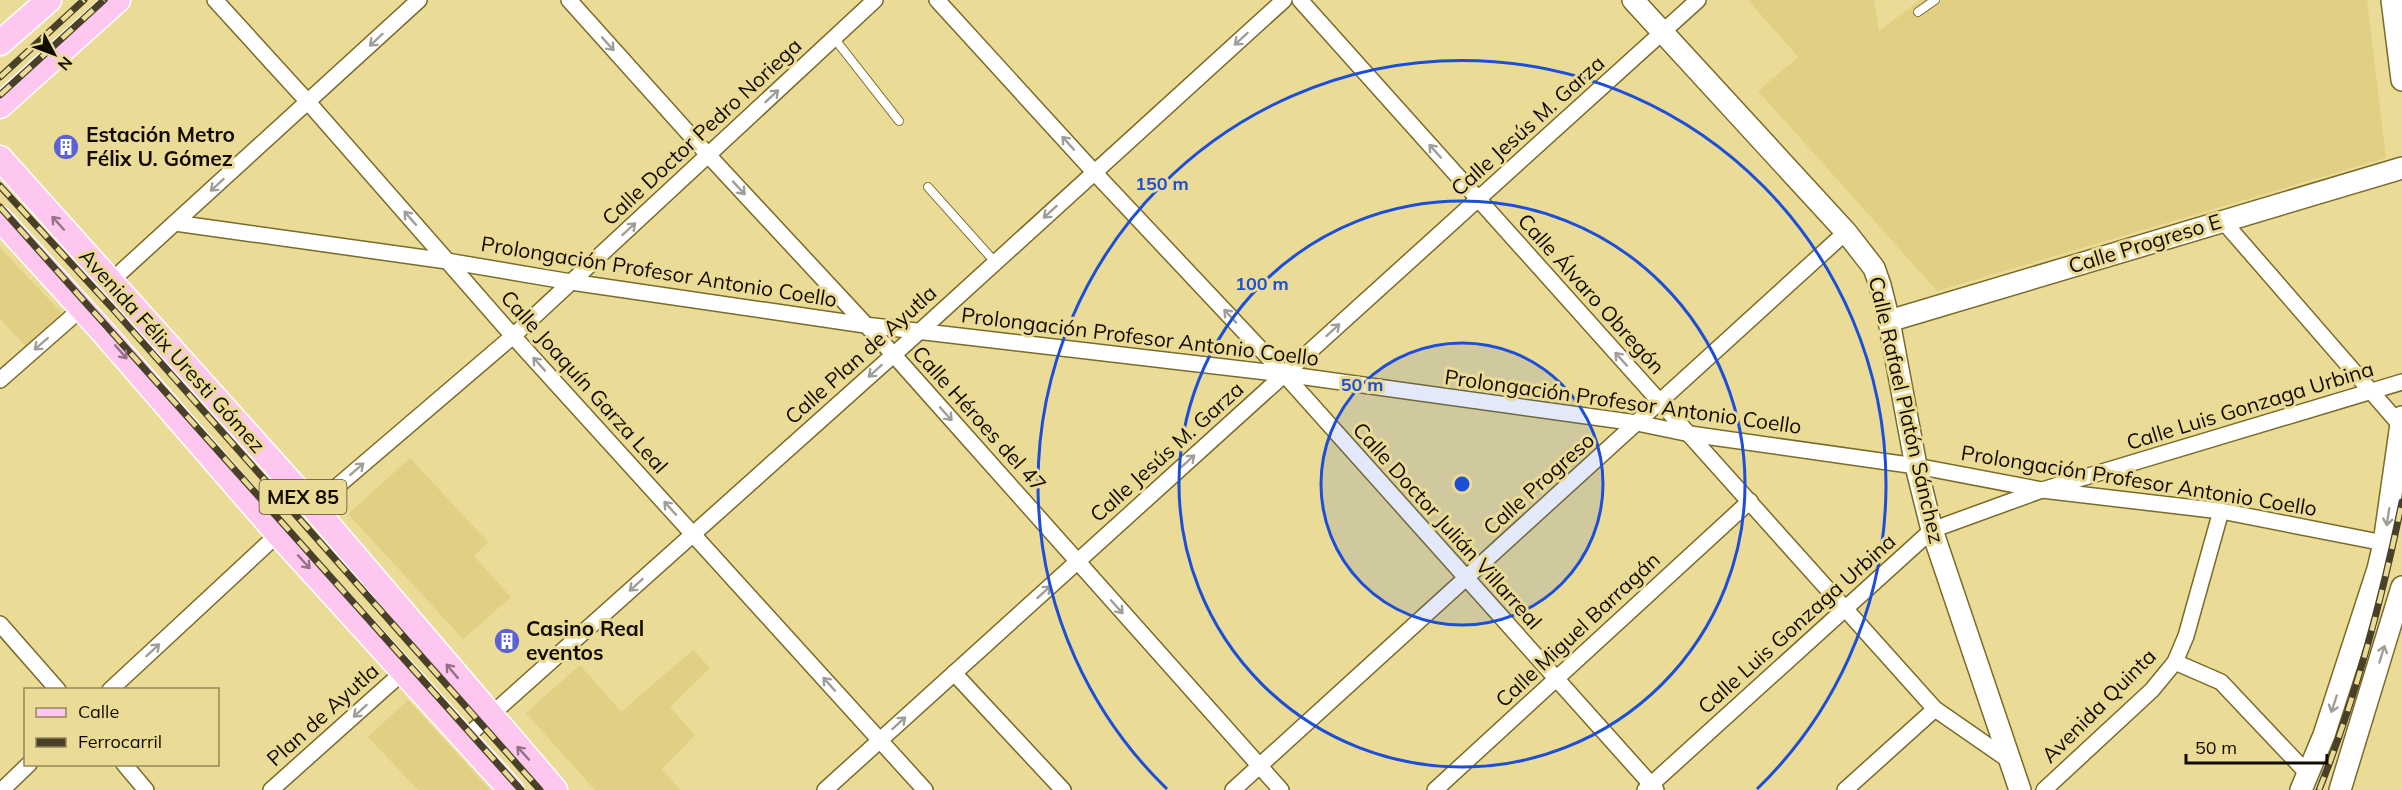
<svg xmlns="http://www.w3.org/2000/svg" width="2402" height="790" font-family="Mulish,sans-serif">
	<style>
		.built { fill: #e1d084 }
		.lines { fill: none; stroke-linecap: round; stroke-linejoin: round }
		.lane-casing { stroke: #7a6b28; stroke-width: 10 }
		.street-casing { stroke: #7a6b28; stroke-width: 18 }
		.secondary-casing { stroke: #7a6b28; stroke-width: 24 }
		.primary-casing { stroke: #fff; stroke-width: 27 }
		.lane { stroke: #fff; stroke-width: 8 }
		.street { stroke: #fff; stroke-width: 15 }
		.secondary { stroke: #fff; stroke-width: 21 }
		.primary { stroke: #fdc7ef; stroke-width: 24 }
		.rail-casing { stroke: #494127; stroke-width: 7 }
		.rail { stroke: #eadb97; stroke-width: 4.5; stroke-dasharray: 14; stroke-linecap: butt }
		.oneway { stroke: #a09e99 }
		.oneway2 { stroke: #937383 }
		.ring { fill: none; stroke: #1d4ed8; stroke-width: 3 }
		.labels { text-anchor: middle; stroke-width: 6; stroke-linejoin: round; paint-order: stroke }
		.shield { fill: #eadb97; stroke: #534a2d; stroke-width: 1.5 }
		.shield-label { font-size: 20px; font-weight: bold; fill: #120c00 }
		.street-label { font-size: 21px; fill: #120c00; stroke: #eadb97 }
		.poi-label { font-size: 21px; font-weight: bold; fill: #120c00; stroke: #eadb97; text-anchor: start }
		.centre { fill: #1d4ed8; stroke: #eadb97; stroke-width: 3 }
		.ring-label { font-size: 18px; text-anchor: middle; font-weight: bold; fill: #1d4ed8; stroke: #eadb97; stroke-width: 6; stroke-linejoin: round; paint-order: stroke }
	</style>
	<rect width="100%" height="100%" fill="#eadb97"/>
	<g class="built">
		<path d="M1748,0H1874L1879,31L1920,0H2367L2386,158L1937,291L1758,91L1798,57Z"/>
		<path d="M0,248L62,313L26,346L0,319Z"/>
		<path d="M410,458L488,542L474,556L511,597L463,639L348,514Z"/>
		<path d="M693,650L710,668L670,707L695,735L662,769L680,790H595L526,713L580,665L621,712Z"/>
		<path d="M408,700L490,790H418L368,737Z"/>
	</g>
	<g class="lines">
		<g class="lane-casing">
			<g id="lane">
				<path d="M1918,12L1935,0"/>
				<path d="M834,38L899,121"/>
				<path d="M928,187L995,262"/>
			</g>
		</g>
		<g class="street-casing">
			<g id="street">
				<path d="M215,0L308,102L513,336L925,790"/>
				<path d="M569,0L709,156L893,354L1281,790"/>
				<path d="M937,0L1094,172L1284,374L1656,790"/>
				<path d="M1300,0L1935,709L2010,761"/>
				<path d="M2223,221L2402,427"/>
				<path d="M175,223L447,261L571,282L865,325L1284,374L1637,423L1690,434L1916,466L2042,490L2221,511L2384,543"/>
				<path d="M110,282L419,0"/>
				<path d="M0,380L82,308"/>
				<path d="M313,507L513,336L875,0"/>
				<path d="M0,624L58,690"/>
				<path d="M2175,662L2221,682L2308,774"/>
				<path d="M954,673L1063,790"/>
				<path d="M110,690L278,534"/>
				<path d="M464,739L919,332L1284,0"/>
				<path d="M124,764L146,790"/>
				<path d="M2,790L29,764"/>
				<path d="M271,790L403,672"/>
				<path d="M825,790L1698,0"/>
				<path d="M1233,790L1846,232"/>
				<path d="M1435,790L1750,501"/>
				<path d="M1645,790L1932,530L2042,490L2402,382"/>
				<path d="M1845,790L1935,709"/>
				<path d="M2044,790L2152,690L2175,662L2186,636L2221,511"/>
			</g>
		</g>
		<g class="secondary-casing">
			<g id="secondary">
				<path d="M1633,0L1846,232L1874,268L1880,285L1889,321L1916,466L1932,530L2020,790"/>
				<path d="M2392,0L2402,80"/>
				<path d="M1889,321L2402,168"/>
				<path d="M2301,790L2324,735L2378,569L2384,543L2402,417"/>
				<path d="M2340,790L2402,587"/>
			</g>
		</g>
		<g class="primary-casing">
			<g id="primary">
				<path d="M0,43L49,0"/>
				<path d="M0,106L118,0"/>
				<path d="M0,158L313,507L555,790"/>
				<path d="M0,219L103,332L278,534L511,790"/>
			</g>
		</g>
		<use href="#lane" class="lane"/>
		<use href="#street" class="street"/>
		<use href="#secondary" class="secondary"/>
		<use href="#primary" class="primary"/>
		<g class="rail-casing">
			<g id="rail">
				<path d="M0,77L84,0"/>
				<path d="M0,95L104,0"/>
				<path d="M0,186L113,309L540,790"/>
				<path d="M0,207L521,790"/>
				<path d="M2319,790C2356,698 2382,599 2402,502"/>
			</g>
		</g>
		<use href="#rail" class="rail"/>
	</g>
	<defs><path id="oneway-shaft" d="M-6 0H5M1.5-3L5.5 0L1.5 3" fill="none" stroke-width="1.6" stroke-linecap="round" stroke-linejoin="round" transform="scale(1.5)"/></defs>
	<g class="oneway">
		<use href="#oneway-shaft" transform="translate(1241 39) rotate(138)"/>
		<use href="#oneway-shaft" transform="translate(376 40) rotate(137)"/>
		<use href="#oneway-shaft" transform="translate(608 44) rotate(48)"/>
		<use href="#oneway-shaft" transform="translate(772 96) rotate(-43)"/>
		<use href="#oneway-shaft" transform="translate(1068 143) rotate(-132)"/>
		<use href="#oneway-shaft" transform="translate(1435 151) rotate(-132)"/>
		<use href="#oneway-shaft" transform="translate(217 185) rotate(138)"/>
		<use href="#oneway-shaft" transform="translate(739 188) rotate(47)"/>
		<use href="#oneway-shaft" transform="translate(1050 212) rotate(138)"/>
		<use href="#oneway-shaft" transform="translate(410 218) rotate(-131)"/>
		<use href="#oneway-shaft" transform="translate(629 229) rotate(-42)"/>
		<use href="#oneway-shaft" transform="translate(1230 316) rotate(-133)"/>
		<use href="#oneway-shaft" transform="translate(1333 330) rotate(-42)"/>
		<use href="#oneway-shaft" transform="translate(41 344) rotate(139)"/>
		<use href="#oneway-shaft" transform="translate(1621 359) rotate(-132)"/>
		<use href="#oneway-shaft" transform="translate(539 364) rotate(-132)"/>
		<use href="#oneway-shaft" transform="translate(875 371) rotate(138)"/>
		<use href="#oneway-shaft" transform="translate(946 414) rotate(48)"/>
		<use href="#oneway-shaft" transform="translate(1188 461) rotate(-42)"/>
		<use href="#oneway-shaft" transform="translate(357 469) rotate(-41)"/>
		<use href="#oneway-shaft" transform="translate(670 508) rotate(-132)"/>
		<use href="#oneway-shaft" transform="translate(2388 517) rotate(98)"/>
		<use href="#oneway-shaft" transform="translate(636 585) rotate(138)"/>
		<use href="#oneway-shaft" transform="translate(1044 592) rotate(-42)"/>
		<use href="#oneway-shaft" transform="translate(1117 607) rotate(48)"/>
		<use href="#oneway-shaft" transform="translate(153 650) rotate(-43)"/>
		<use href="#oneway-shaft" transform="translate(2382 654) rotate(-73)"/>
		<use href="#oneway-shaft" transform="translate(829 684) rotate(-132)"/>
		<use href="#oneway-shaft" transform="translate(2334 704) rotate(108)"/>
		<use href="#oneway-shaft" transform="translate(360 711) rotate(138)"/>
		<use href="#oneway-shaft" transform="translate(899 723) rotate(-42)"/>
	</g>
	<g class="oneway2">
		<use href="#oneway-shaft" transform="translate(58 223) rotate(-132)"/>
		<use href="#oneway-shaft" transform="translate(121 352) rotate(49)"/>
		<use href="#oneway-shaft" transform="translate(304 562) rotate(48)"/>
		<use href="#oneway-shaft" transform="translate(452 671) rotate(-130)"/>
		<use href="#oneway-shaft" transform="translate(523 753) rotate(-132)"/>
	</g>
	<circle cx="1462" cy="484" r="141" fill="#1d4ed8" fill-opacity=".12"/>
	<g class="ring">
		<circle cx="1462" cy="484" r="141"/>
		<circle cx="1462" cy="484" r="283"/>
		<path d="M1167 789A424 424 0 1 1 1757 789"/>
	</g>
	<defs>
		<g id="building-disc" transform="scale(1.35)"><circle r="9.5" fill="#5c61d8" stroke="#eadb97"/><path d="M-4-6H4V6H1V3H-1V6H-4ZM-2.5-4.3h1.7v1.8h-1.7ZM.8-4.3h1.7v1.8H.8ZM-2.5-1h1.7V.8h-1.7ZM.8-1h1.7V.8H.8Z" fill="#fff"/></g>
	</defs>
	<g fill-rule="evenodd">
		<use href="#building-disc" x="66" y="147"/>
		<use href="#building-disc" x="507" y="641"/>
	</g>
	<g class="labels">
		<rect class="shield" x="259.5" y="480" width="87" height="34" rx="4.5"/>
		<g class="shield-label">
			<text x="303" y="504">MEX 85</text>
		</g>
		<g class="street-label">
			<text transform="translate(1528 126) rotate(-42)" y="7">Calle Jesús M. Garza</text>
			<text transform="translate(702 132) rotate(-43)" y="7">Calle Doctor Pedro Noriega</text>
			<text transform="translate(2145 244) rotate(-17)" y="7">Calle Progreso E</text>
			<text transform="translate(659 272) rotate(9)" y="7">Prolongación Profesor Antonio Coello</text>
			<text transform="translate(1591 294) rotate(48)" y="7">Calle Álvaro Obregón</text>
			<text transform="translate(1140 337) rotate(7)" y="7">Prolongación Profesor Antonio Coello</text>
			<text transform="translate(172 351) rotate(48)" y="7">Avenida Félix Uresti Gómez</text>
			<text transform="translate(861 355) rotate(-42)" y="7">Calle Plan de Ayutla</text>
			<text transform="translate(584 382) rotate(48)" y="7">Calle Joaquín Garza Leal</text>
			<text transform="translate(1623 402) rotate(8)" y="7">Prolongación Profesor Antonio Coello</text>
			<text transform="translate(2250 406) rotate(-17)" y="7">Calle Luis Gonzaga Urbina</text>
			<text transform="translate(1906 410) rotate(77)" y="7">Calle Rafael Platón Sánchez</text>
			<text transform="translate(979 419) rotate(48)" y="7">Calle Héroes del 47</text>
			<text transform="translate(1167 452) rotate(-42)" y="7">Calle Jesús M. Garza</text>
			<text transform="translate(2139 481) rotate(9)" y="7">Prolongación Profesor Antonio Coello</text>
			<text transform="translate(1539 484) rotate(-42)" y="7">Calle Progreso</text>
			<text transform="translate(1447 526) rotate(48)" y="7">Calle Doctor Julián Villarreal</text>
			<text transform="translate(1797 624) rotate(-42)" y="7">Calle Luis Gonzaga Urbina</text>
			<text transform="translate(1578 630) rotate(-43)" y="7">Calle Miguel Barragán</text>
			<text transform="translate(2099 706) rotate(-45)" y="7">Avenida Quinta</text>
			<text transform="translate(323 715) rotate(-42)" y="7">Plan de Ayutla</text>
		</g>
		<g class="poi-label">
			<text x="86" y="142">Estación Metro<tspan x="86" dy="24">Félix U. Gómez</tspan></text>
			<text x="526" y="636">Casino Real<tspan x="526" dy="24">eventos</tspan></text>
		</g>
	</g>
	<circle cx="1462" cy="484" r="9" class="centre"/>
	<g class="ring-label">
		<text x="1162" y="190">150 m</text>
		<text x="1262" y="290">100 m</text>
		<text x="1362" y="391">50 m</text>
	</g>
	<rect x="24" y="688" width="195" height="78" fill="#eadb97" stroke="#94885b" stroke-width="1.5"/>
	<rect x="36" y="708" width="30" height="9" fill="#fdc7ef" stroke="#94885b" stroke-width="1.5"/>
	<text x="78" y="718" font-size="18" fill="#120c00">Calle</text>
	<rect x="36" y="738" width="30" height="9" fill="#494127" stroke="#94885b" stroke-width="1.5"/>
	<text x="78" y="748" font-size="18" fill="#120c00">Ferrocarril</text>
	<g transform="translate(54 54) rotate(131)" stroke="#eadb97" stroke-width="4.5" paint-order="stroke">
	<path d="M0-4.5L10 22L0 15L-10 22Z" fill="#120c00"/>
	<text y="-9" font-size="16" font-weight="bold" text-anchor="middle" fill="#120c00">N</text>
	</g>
	<path d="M2186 754v9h141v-9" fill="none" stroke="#120c00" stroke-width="3"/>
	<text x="2195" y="754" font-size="18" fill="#120c00" stroke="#eadb97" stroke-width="4.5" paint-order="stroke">50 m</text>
</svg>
